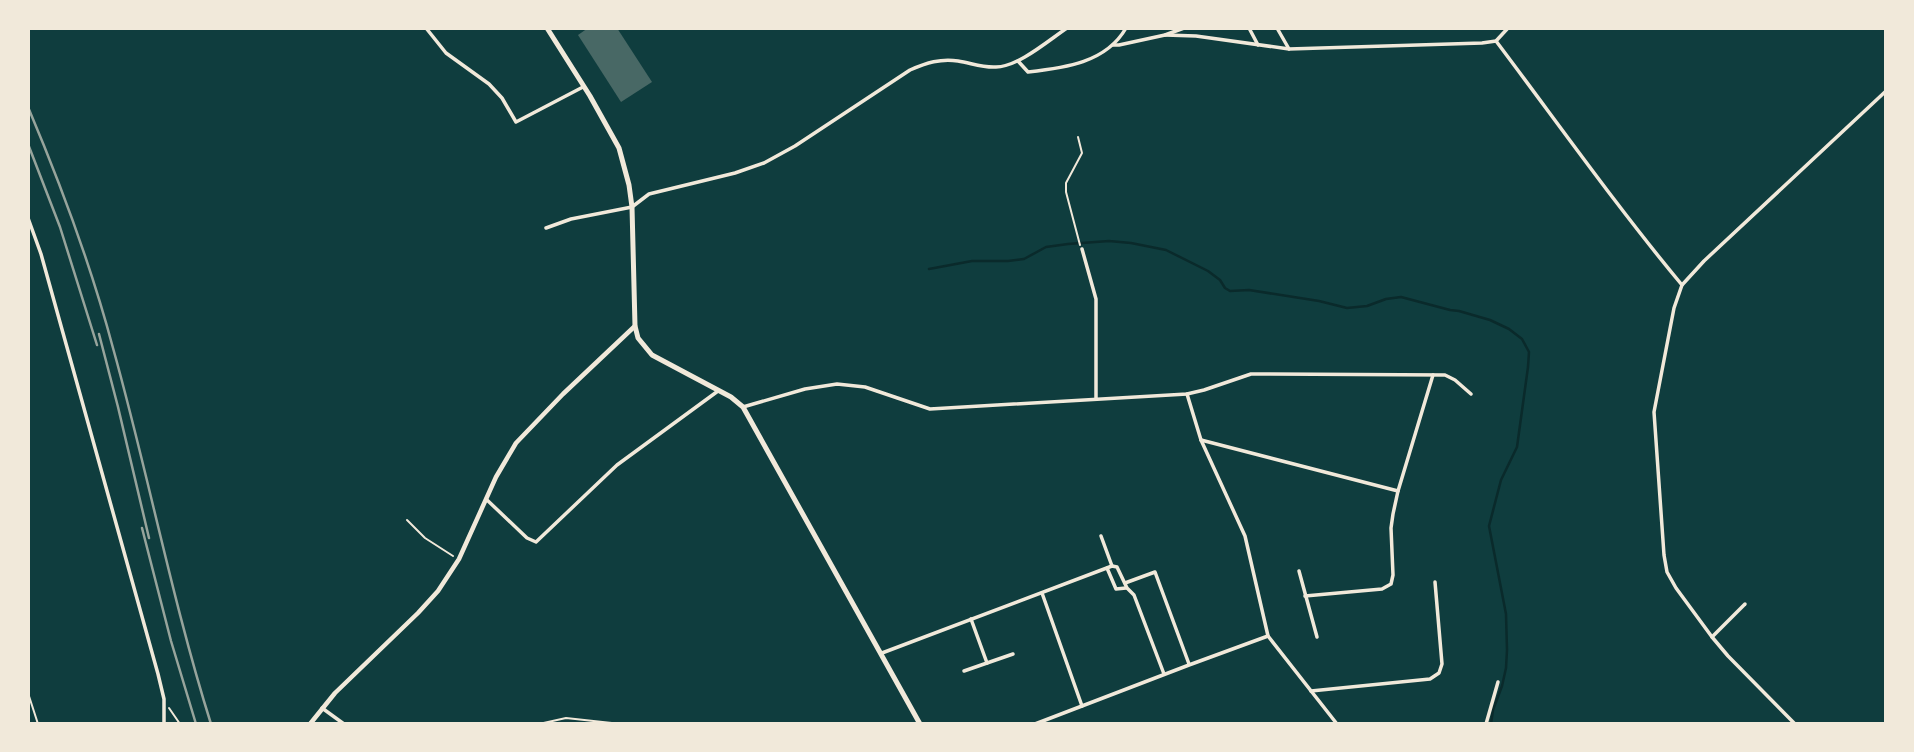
<svg xmlns="http://www.w3.org/2000/svg" width="1914" height="752" font-family="'Open Sans',sans-serif">
	<style>
		.lines { fill: none; stroke-linecap: round; stroke-linejoin: round }
		.stream { stroke: #0a2a2b; stroke-width: 2.5 }
		.building { fill: #486865 }
		.path { stroke: #f1e9da; stroke-width: 2 }
		.minor { stroke: #f1e9da; stroke-width: 3.5 }
		.tertiary { stroke: #f1e9da; stroke-width: 4.5 }
		.secondary { stroke: #f1e9da; stroke-width: 5 }
		.rail { stroke: #97a49c; stroke-width: 2.5 }
	</style>
	<rect width="100%" height="100%" fill="#0f3d3e"/>
	<g class="lines">
		<path class="stream" d="M929,269L972,261H1008L1024,259L1046,247L1068,244L1109,241L1131,243L1166,250L1208,271L1220,280L1225,288L1230,291L1249,290L1319,301L1347,308L1367,306L1386,299L1401,297L1450,310L1459,311L1490,320L1509,329L1522,339L1529,352L1528,367L1517,447L1501,480L1489,526L1506,614L1507,650L1506,668L1502,686L1493,710L1491,724"/>
	</g>
	<path class="building" d="M588,28H617L652,82L621,102L578,35Z"/>
	<g class="lines">
		<g class="path">
			<path d="M1078,137L1082,153L1066,183V192L1080,245"/>
			<path d="M407,520L425,538L453,556"/>
			<path d="M28,693L38,724"/>
			<path d="M169,708L180,724"/>
			<path d="M539,724L566,718L621,724"/>
		</g>
		<g class="minor">
			<path d="M426,28L446,53L489,84L502,98L516,122L583,87"/>
			<path d="M1249,28L1258,45"/>
			<path d="M1277,28L1289,49"/>
			<path d="M1165,35L1196,36L1289,49L1482,43L1496,41L1508,28"/>
			<path d="M1496,41C1557,122 1617,207 1682,285"/>
			<path d="M1113,45H1119L1165,35L1184,28"/>
			<path d="M1018,61L1028,72C1064,68 1106,63 1126,28"/>
			<path d="M28,218L41,254L158,674L164,699V724"/>
			<path d="M546,228L571,219L632,207L649,194L735,173L764,163L795,146L910,70C926,63 941,58 958,61C971,63 983,68 996,67C1018,67 1049,40 1067,28"/>
			<path d="M1082,249L1096,299V399"/>
			<path d="M1187,394L1201,440L1245,536L1268,636L1337,724"/>
			<path d="M743,407L805,389L837,384L865,387L930,409L1187,394L1204,390L1251,374L1445,375L1455,380L1471,394"/>
			<path d="M1201,440L1398,491"/>
			<path d="M486,499L527,538L536,542L617,465L718,391"/>
			<path d="M1101,536L1112,566"/>
			<path d="M1107,568L1116,589L1126,588"/>
			<path d="M1299,571L1317,637"/>
			<path d="M1125,583L1155,572L1189,664"/>
			<path d="M1042,593L1082,706"/>
			<path d="M1305,596L1382,589L1391,584L1393,575L1391,528L1393,514L1398,491L1433,375"/>
			<path d="M1712,637L1745,604"/>
			<path d="M882,653L1112,566L1117,567L1127,588L1134,595L1164,674"/>
			<path d="M987,663L1013,654"/>
			<path d="M964,671L987,663L971,619"/>
			<path d="M1311,691L1430,679L1439,673L1442,664L1435,582"/>
			<path d="M322,708L344,724"/>
			<path d="M1035,724L1189,665L1268,636"/>
			<path d="M1486,724L1498,682"/>
			<path d="M1795,724L1728,656L1712,637L1676,588L1667,572L1664,555L1654,412L1674,308L1682,285L1704,261L1886,91"/>
		</g>
		<path class="tertiary" d="M310,724L335,693L418,613L438,591L459,559L496,477L516,443L563,394L635,326"/>
		<path class="secondary" d="M547,28L590,96L619,148L629,185L632,207L635,326L638,338L652,355L731,397L743,407L920,724"/>
		<g class="rail">
			<path d="M28,107C61,185 91,265 113,348C148,473 172,600 211,724"/>
			<path d="M28,144L60,227L97,345"/>
			<path d="M99,334L118,407L149,538"/>
			<path d="M142,528L171,641L196,724"/>
		</g>
	</g>
	<rect width="1914" height="752" fill="none" stroke="#f1e9da" stroke-width="60"/>
</svg>
